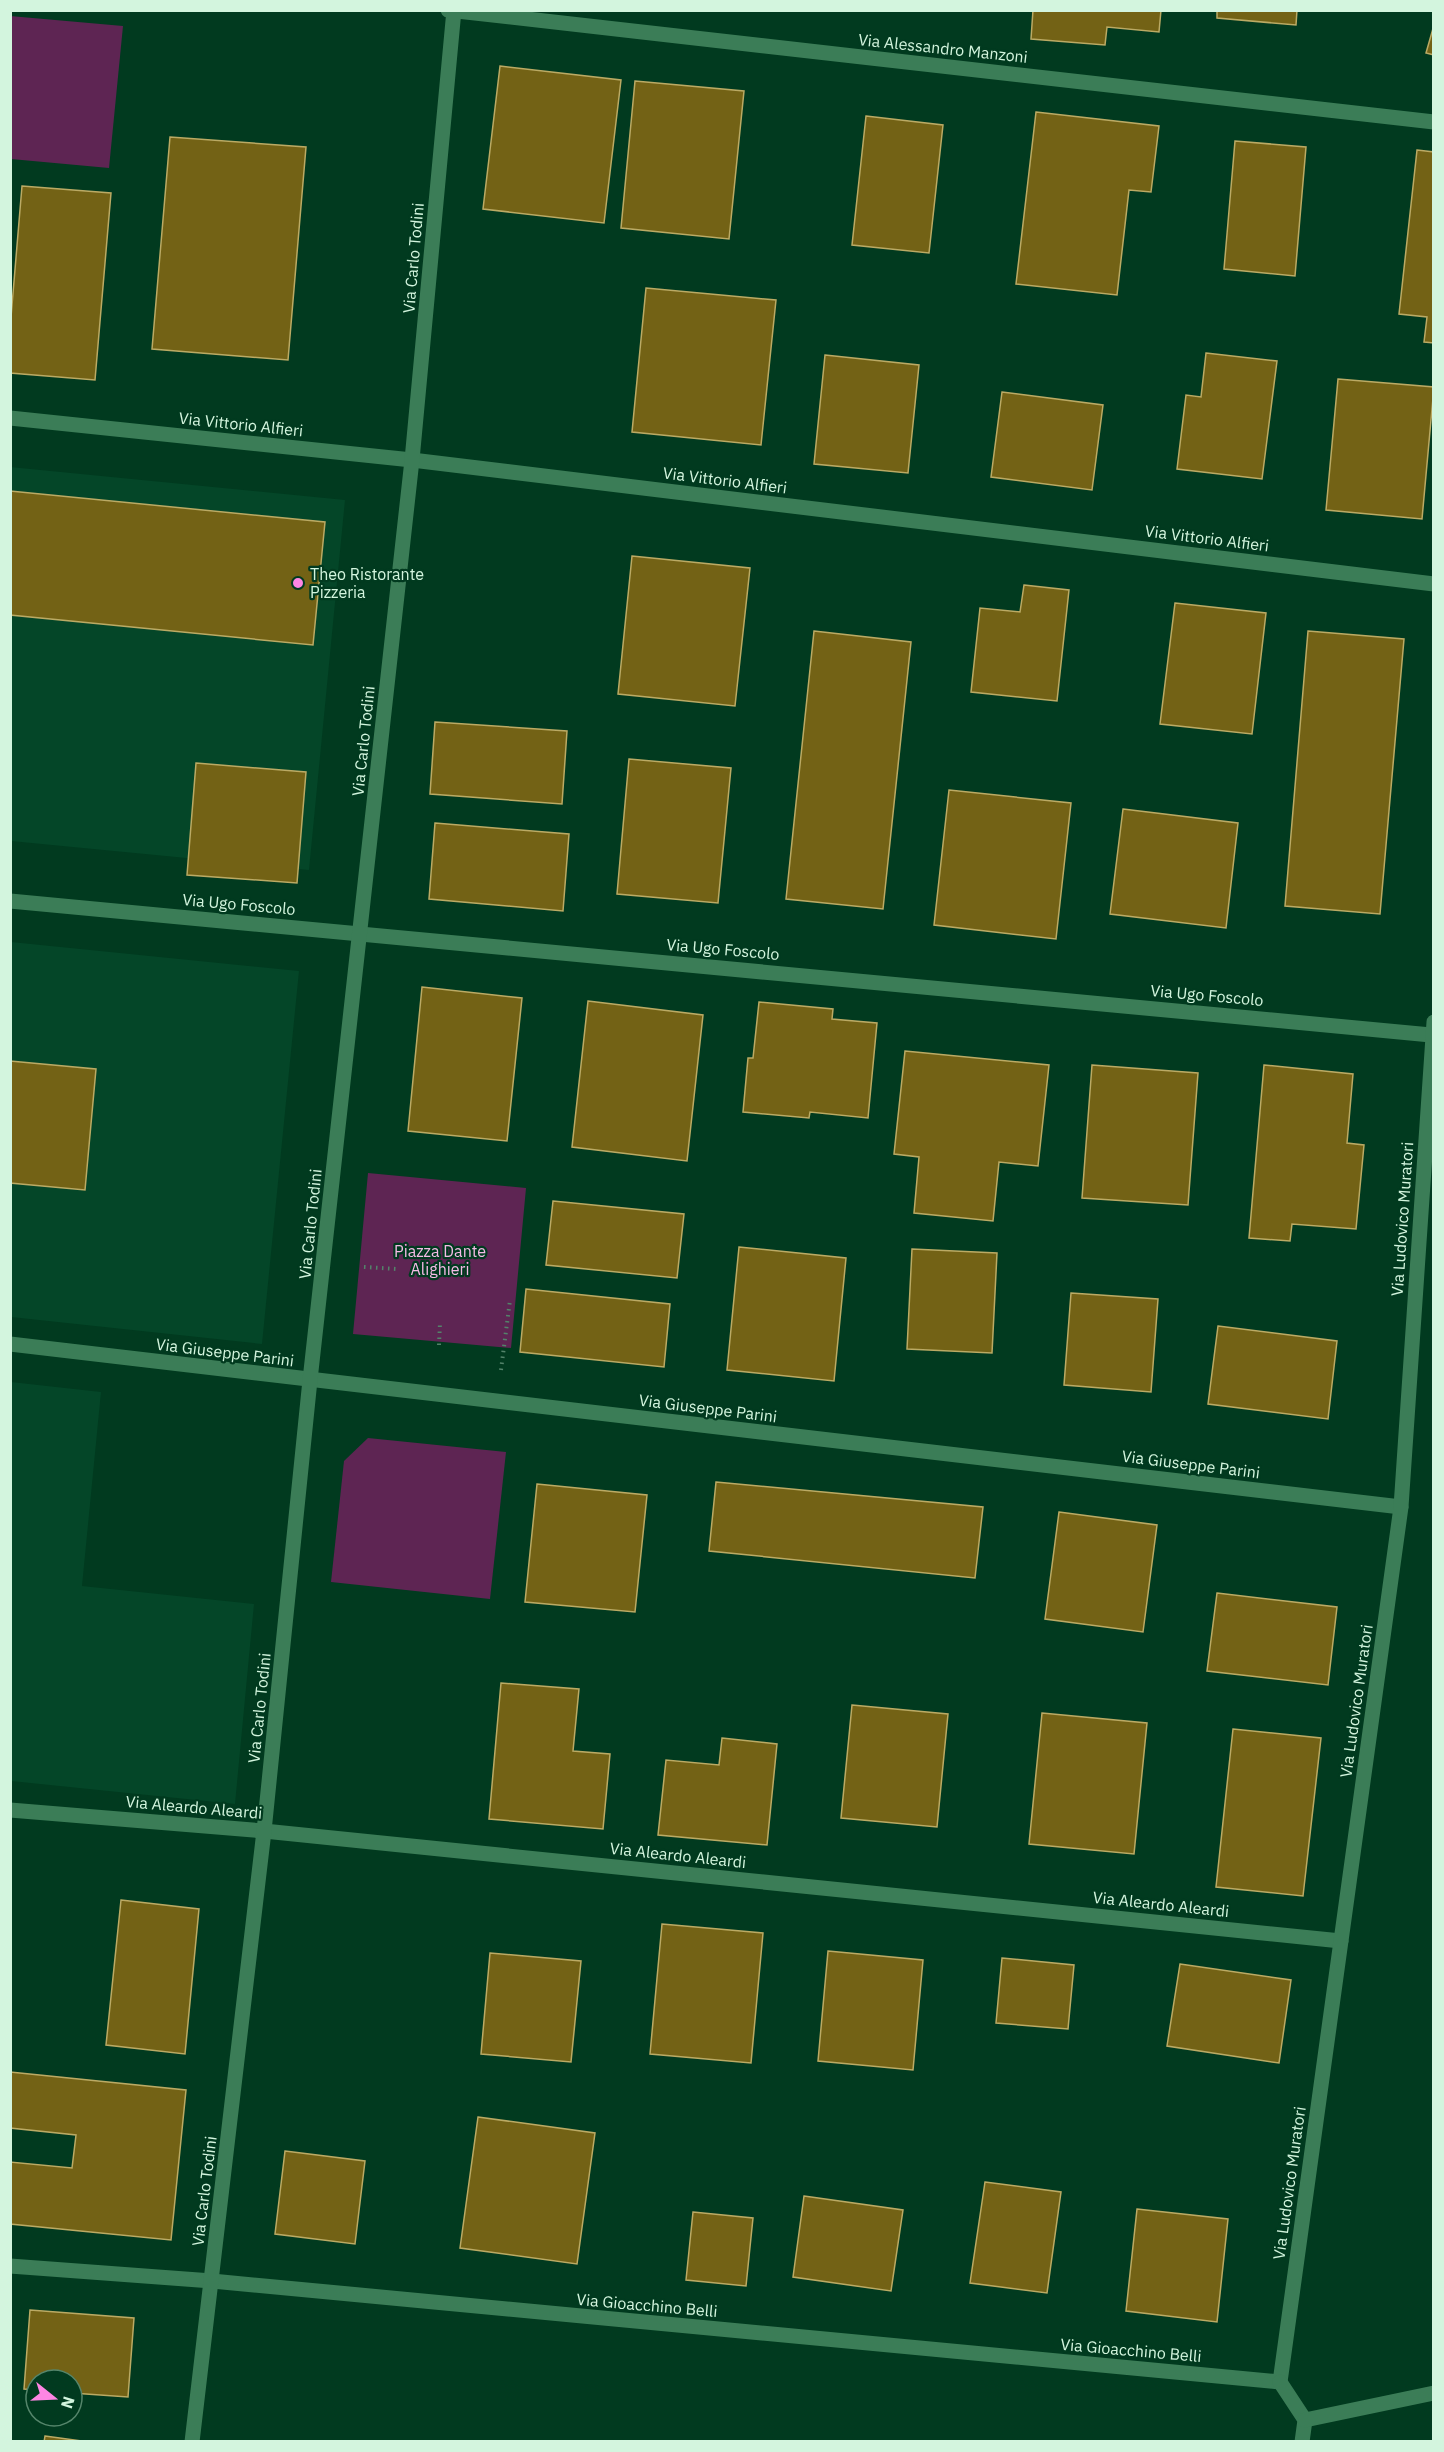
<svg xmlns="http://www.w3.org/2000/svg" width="1444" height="2452" font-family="'IBM Plex Sans',sans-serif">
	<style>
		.built { fill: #044628 }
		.green { fill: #5e2553 }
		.building { fill: #736215; stroke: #bbaa64; stroke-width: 1.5 }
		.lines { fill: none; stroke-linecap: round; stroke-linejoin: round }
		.path { stroke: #53836a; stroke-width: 4; stroke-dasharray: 1.5 4.5; stroke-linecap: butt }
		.street { stroke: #3b7d57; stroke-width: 15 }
		.poi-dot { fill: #fd86e3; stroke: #013a1f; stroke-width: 2 }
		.labels { text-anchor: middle; stroke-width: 4.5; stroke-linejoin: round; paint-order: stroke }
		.street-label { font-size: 16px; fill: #d3f5de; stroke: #013a1f }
		.poi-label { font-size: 16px; fill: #d3f5de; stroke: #013a1f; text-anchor: start }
		.park-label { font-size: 16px; fill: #f5bae6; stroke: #013a1f }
	</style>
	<rect width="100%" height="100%" fill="#013a1f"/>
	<g class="built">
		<path d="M10,467L345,500L309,870L11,841Z"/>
		<path d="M11,942L299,971L262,1344L11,1317Z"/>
		<path d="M11,1382L101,1392L82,1586L254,1604L235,1804L11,1781Z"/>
	</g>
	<g class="green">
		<path d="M10,16L123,26L109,168L11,159Z"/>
		<path d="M368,1173L526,1188L511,1348L353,1334Z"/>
		<path d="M368,1438L506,1452L490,1599L331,1582L344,1461Z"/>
	</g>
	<g class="building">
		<path d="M1033,10H1161L1159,32L1107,27L1105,45L1031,39Z"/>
		<path d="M1217,10H1297L1296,25L1217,18Z"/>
		<path d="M1434,25V55L1426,53Z"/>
		<path d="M500,66L621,80L604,223L483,209Z"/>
		<path d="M635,81L744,91L729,239L621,228Z"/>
		<path d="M1036,112L1159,126L1151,192L1129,190L1117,295L1016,284Z"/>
		<path d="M866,116L943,125L929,253L852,245Z"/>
		<path d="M170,137L306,147L288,360L152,349Z"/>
		<path d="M1235,141L1306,147L1295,276L1224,269Z"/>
		<path d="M1417,150L1434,152V343L1424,342L1427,317L1399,314Z"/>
		<path d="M22,186L111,193L95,380L10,373V329Z"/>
		<path d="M646,288L776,300L761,445L632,432Z"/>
		<path d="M1206,353L1277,361L1262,479L1177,469L1186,395L1201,397Z"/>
		<path d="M825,355L919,365L908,473L814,464Z"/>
		<path d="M1338,379L1434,387L1422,519L1326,510Z"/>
		<path d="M1002,392L1103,405L1092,490L991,477Z"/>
		<path d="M10,491L325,522L313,645L10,615Z"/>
		<path d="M632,556L750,568L735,706L618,694Z"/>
		<path d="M1024,585L1069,590L1057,701L971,692L980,608L1020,612Z"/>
		<path d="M1175,603L1266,613L1252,734L1160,724Z"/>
		<path d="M814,631L911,642L883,909L786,899Z"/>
		<path d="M1308,631L1404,639L1380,914L1285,906Z"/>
		<path d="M435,722L567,731L562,804L430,794Z"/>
		<path d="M629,759L731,768L718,903L617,894Z"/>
		<path d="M196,763L306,772L297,883L187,875Z"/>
		<path d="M949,790L1071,803L1056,939L934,925Z"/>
		<path d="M1123,809L1238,823L1226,928L1110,914Z"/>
		<path d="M435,823L569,834L563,911L429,899Z"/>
		<path d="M422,987L522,998L507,1141L408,1131Z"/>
		<path d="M588,1001L703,1015L687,1161L572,1147Z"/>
		<path d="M759,1002L833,1009L832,1019L877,1023L868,1118L810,1112L809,1118L743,1112L748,1058H753Z"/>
		<path d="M905,1051L1049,1065L1038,1166L999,1162L993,1221L914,1213L919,1157L894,1154Z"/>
		<path d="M10,1061L96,1069L85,1190L10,1183Z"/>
		<path d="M1092,1065L1198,1073L1188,1205L1082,1198Z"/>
		<path d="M1264,1065L1353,1074L1347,1143L1364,1145L1356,1229L1292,1224L1290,1241L1249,1238Z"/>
		<path d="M553,1201L684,1214L677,1278L546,1265Z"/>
		<path d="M739,1247L846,1258L834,1381L727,1370Z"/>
		<path d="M912,1249L997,1253L992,1353L907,1349Z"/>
		<path d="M526,1289L670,1304L664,1367L520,1352Z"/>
		<path d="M1071,1293L1158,1299L1151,1392L1064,1385Z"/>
		<path d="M1218,1326L1337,1341L1328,1419L1208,1404Z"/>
		<path d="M716,1482L983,1507L975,1578L709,1551Z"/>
		<path d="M537,1484L647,1495L635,1612L525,1602Z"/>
		<path d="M1059,1512L1157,1525L1143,1632L1045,1619Z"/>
		<path d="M1217,1593L1337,1607L1328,1685L1207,1671Z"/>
		<path d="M501,1683L579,1689L573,1751L610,1754L603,1829L489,1819Z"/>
		<path d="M852,1705L948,1714L937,1827L841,1818Z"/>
		<path d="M1042,1713L1147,1723L1134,1854L1029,1844Z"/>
		<path d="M1233,1729L1321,1738L1303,1896L1216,1887Z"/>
		<path d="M722,1738L777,1744L767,1845L658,1835L666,1760L719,1765Z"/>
		<path d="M121,1900L199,1909L185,2054L106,2045Z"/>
		<path d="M662,1924L763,1933L751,2063L650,2054Z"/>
		<path d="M828,1951L923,1960L913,2070L818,2061Z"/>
		<path d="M490,1953L581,1961L571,2062L481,2054Z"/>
		<path d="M1002,1958L1074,1965L1068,2029L996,2023Z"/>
		<path d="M1180,1964L1291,1980L1279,2063L1167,2046Z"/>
		<path d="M10,2072L186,2090L171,2240L10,2224V2162L72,2168L76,2135L10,2128Z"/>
		<path d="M478,2117L595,2133L577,2264L460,2248Z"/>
		<path d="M285,2151L365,2161L355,2244L275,2234Z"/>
		<path d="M985,2182L1061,2192L1047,2293L970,2283Z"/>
		<path d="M804,2196L903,2210L891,2291L793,2277Z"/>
		<path d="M1137,2209L1228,2219L1217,2322L1126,2311Z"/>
		<path d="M693,2212L753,2218L746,2286L686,2280Z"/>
		<path d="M30,2310L134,2318L128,2397L72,2393V2380H36V2390L24,2389Z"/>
		<path d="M45,2436L89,2442H44Z"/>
	</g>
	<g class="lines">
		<g class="path">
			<path d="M364,1267L397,1269"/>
			<path d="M439,1345L440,1323"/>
			<path d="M501,1370L510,1300"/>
		</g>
		<g class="street">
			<path d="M448,10L1434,122"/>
			<path d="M10,418L412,460L1434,584"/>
			<path d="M10,901L1431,1035"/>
			<path d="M10,1344L1401,1507"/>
			<path d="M10,1810L264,1831L1341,1941"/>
			<path d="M10,2266L212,2281L1280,2382"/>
			<path d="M1280,2382L1401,1507L1434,1022"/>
			<path d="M1280,2382L1305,2420L1302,2442"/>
			<path d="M1305,2420L1434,2393"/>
			<path d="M192,2442L264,1831L310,1380L412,460L454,10"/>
		</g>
	</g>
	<circle class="poi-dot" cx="298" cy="583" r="6"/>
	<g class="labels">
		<g class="street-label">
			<text transform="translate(943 48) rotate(6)" y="6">Via Alessandro Manzoni</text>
			<text transform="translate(413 258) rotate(-85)" y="6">Via Carlo Todini</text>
			<text transform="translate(241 424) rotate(6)" y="6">Via Vittorio Alfieri</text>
			<text transform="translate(725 480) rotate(7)" y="6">Via Vittorio Alfieri</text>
			<text transform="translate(1207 538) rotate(7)" y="6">Via Vittorio Alfieri</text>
			<text transform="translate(363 741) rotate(-84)" y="6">Via Carlo Todini</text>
			<text transform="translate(239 904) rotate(5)" y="6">Via Ugo Foscolo</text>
			<text transform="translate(723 949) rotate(5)" y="6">Via Ugo Foscolo</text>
			<text transform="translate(1207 995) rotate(5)" y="6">Via Ugo Foscolo</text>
			<text transform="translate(1402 1219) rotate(-86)" y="6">Via Ludovico Muratori</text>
			<text transform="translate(310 1224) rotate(-84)" y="6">Via Carlo Todini</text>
			<text transform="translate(225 1352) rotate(7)" y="6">Via Giuseppe Parini</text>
			<text transform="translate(708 1408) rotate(7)" y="6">Via Giuseppe Parini</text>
			<text transform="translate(1191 1464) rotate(7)" y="6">Via Giuseppe Parini</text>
			<text transform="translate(1356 1701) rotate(-82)" y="6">Via Ludovico Muratori</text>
			<text transform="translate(259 1708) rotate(-84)" y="6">Via Carlo Todini</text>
			<text transform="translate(194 1807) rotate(5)" y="6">Via Aleardo Aleardi</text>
			<text transform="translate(678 1855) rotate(6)" y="6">Via Aleardo Aleardi</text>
			<text transform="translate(1161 1904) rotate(6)" y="6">Via Aleardo Aleardi</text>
			<text transform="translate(1289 2183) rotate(-82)" y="6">Via Ludovico Muratori</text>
			<text transform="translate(204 2191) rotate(-83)" y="6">Via Carlo Todini</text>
			<text transform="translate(647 2305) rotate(5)" y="6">Via Gioacchino Belli</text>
			<text transform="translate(1131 2350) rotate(5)" y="6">Via Gioacchino Belli</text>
		</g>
		<g class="poi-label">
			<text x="310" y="580">Theo Ristorante<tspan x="310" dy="18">Pizzeria</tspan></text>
		</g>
		<g class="park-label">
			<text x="440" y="1257">Piazza Dante<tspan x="440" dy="18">Alighieri</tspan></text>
		</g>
	</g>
	<rect width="1444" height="2452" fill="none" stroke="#d3f5de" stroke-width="24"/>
	<g transform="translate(54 2398) rotate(108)"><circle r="28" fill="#013a1f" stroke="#55856b" stroke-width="1.5"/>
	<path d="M0-4.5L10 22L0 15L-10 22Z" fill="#fd86e3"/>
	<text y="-9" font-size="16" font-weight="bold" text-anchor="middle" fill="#d3f5de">N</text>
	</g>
</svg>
